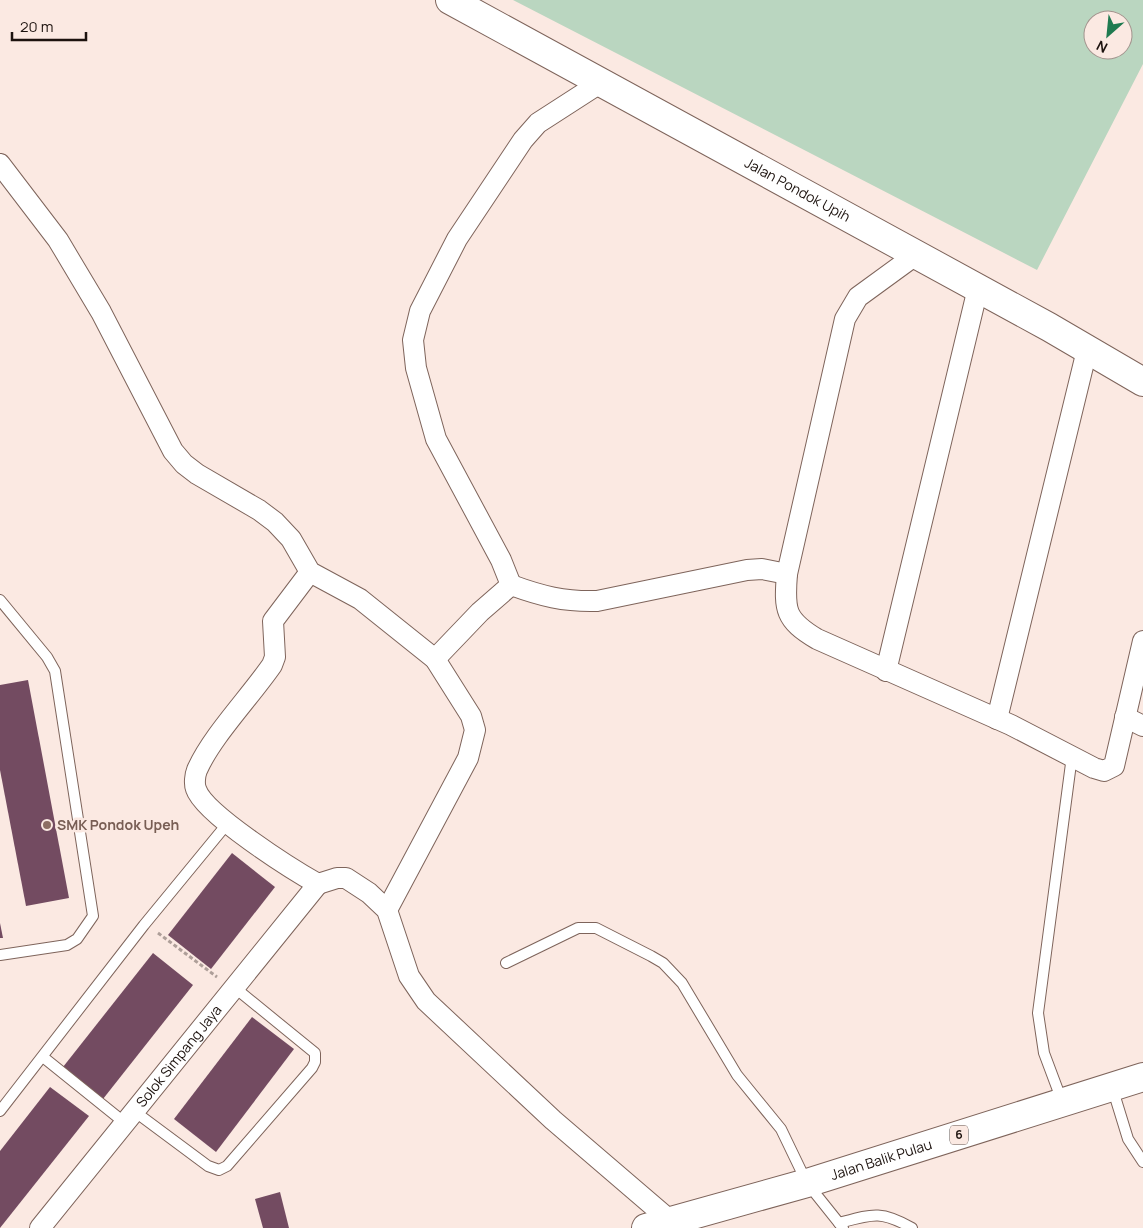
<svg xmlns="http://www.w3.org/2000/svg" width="1143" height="1228" font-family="Manrope,sans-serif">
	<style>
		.green { fill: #bad6c0; fill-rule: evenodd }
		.building { fill: #734b61 }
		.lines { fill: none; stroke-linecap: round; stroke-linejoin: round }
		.service-casing { stroke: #7e645b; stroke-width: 12 }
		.minor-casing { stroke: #7e645b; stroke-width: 22 }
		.secondary-casing { stroke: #7e645b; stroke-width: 30 }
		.primary-casing { stroke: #7e645b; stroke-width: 30 }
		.path { stroke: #ae9f99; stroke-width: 3; stroke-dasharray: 4 2.5; stroke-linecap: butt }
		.service { stroke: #fff; stroke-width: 10 }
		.minor { stroke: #fff; stroke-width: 20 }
		.secondary { stroke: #fff; stroke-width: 28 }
		.primary { stroke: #fff; stroke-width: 28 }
		.education-dot { fill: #8d6e63; stroke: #fbe9e2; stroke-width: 2 }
		.labels { text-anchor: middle; stroke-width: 5; stroke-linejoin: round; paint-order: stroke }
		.shield { fill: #fbe9e2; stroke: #5f524e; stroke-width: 1 }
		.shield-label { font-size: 12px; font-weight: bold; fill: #1c120e }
		.street-label { font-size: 14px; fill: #1c120e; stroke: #fbe9e2 }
		.education-label { font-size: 14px; font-weight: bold; fill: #785e54; stroke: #fbe9e2; text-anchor: start }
	</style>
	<rect width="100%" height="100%" fill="#fbe9e2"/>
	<path class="green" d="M513,0H1143V64L1037,270ZM1093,20H1123V50H1093Z"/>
	<g class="building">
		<path d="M28,680L69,898L26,906L0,770V685Z"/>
		<path d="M232,853L275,887L211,969L168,935Z"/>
		<path d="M0,923L3,938H0Z"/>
		<path d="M153,953L193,985L103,1099L63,1067Z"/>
		<path d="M252,1017L294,1049L216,1152L174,1119Z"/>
		<path d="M50,1087L89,1116L0,1228V1151Z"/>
		<path d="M280,1192L289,1228H263L255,1199Z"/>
	</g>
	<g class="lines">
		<g class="service-casing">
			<g id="service">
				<path d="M0,600L47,657L55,671L93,916L77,939L67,945L0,955"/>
				<path d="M506,963L578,928H596L651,956L663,963L682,983L737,1075L781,1129L807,1183L843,1228"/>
				<path d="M43,1057L125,1123"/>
				<path d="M1112,1087L1128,1139L1143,1162"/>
				<path d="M1062,1101L1044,1053L1038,1013L1072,756"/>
				<path d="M0,1111L144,925L227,824"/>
				<path d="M134,1111L208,1166L219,1170L227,1166L312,1068L315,1062V1053L234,987"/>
				<path d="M839,1223C872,1214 881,1210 912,1228"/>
			</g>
		</g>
		<g class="minor-casing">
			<g id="minor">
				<path d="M0,164L58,240L101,312L173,451L184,464L197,474L259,510L275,522L291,539L310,572L360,599L435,659L471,716L475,730L468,758L387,910"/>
				<path d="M917,254L858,297L845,319L787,574C784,610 785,620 817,639L1011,725L1094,768L1104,771L1114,766L1143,641"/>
				<path d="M310,572L273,621L275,657L272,665C250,697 212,736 197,770C195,775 194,784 196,789C204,814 293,870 318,884L337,878H346L369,893L387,910L409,976L426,1001L553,1120L672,1222"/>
				<path d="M511,585C541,596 564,602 597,601L747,570L762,569L787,574"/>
				<path d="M435,659L480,612L511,585L501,560L436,439L416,368L413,340L420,311L457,239L523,140L538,123L600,83"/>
				<path d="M886,671L978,288"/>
				<path d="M1125,717L1143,726"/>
				<path d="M997,719L1087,350"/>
				<path id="s1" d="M40,1228L318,884"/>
			</g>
		</g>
		<g class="secondary-casing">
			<g id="secondary">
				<path id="s2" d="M450,0L1049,327L1143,382"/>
			</g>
		</g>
		<g class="primary-casing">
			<g id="primary">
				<path id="s3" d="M646,1228L807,1183L1143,1077"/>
			</g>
		</g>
		<path class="path" d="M158,933L217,977"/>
		<use href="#service" class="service"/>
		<use href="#minor" class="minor"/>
		<use href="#secondary" class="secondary"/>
		<use href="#primary" class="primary"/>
	</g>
	<circle class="education-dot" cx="47" cy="825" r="5"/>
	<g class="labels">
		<rect class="shield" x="950" y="1125.5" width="18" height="19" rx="4"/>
		<g class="shield-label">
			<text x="959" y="1139">6</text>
		</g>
		<g class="street-label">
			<text dy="5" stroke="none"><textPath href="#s2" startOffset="396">Jalan Pondok Upih</textPath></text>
			<text dy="5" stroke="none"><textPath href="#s1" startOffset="221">Solok Simpang Jaya</textPath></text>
			<text dy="5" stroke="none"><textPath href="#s3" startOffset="245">Jalan Balik Pulau</textPath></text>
		</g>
		<g class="education-label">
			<text x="57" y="830">SMK Pondok Upeh</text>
		</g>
	</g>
	<g transform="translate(1108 35) rotate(207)"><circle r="24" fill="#fbe9e2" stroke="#a2938d"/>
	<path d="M0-4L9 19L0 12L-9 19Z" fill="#1f7a50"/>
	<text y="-8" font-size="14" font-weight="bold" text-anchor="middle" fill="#1c120e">N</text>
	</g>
	<path d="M12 32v8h74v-8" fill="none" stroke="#1c120e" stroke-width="2.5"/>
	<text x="20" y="32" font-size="15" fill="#1c120e" stroke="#fbe9e2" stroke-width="4" paint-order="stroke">20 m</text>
</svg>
